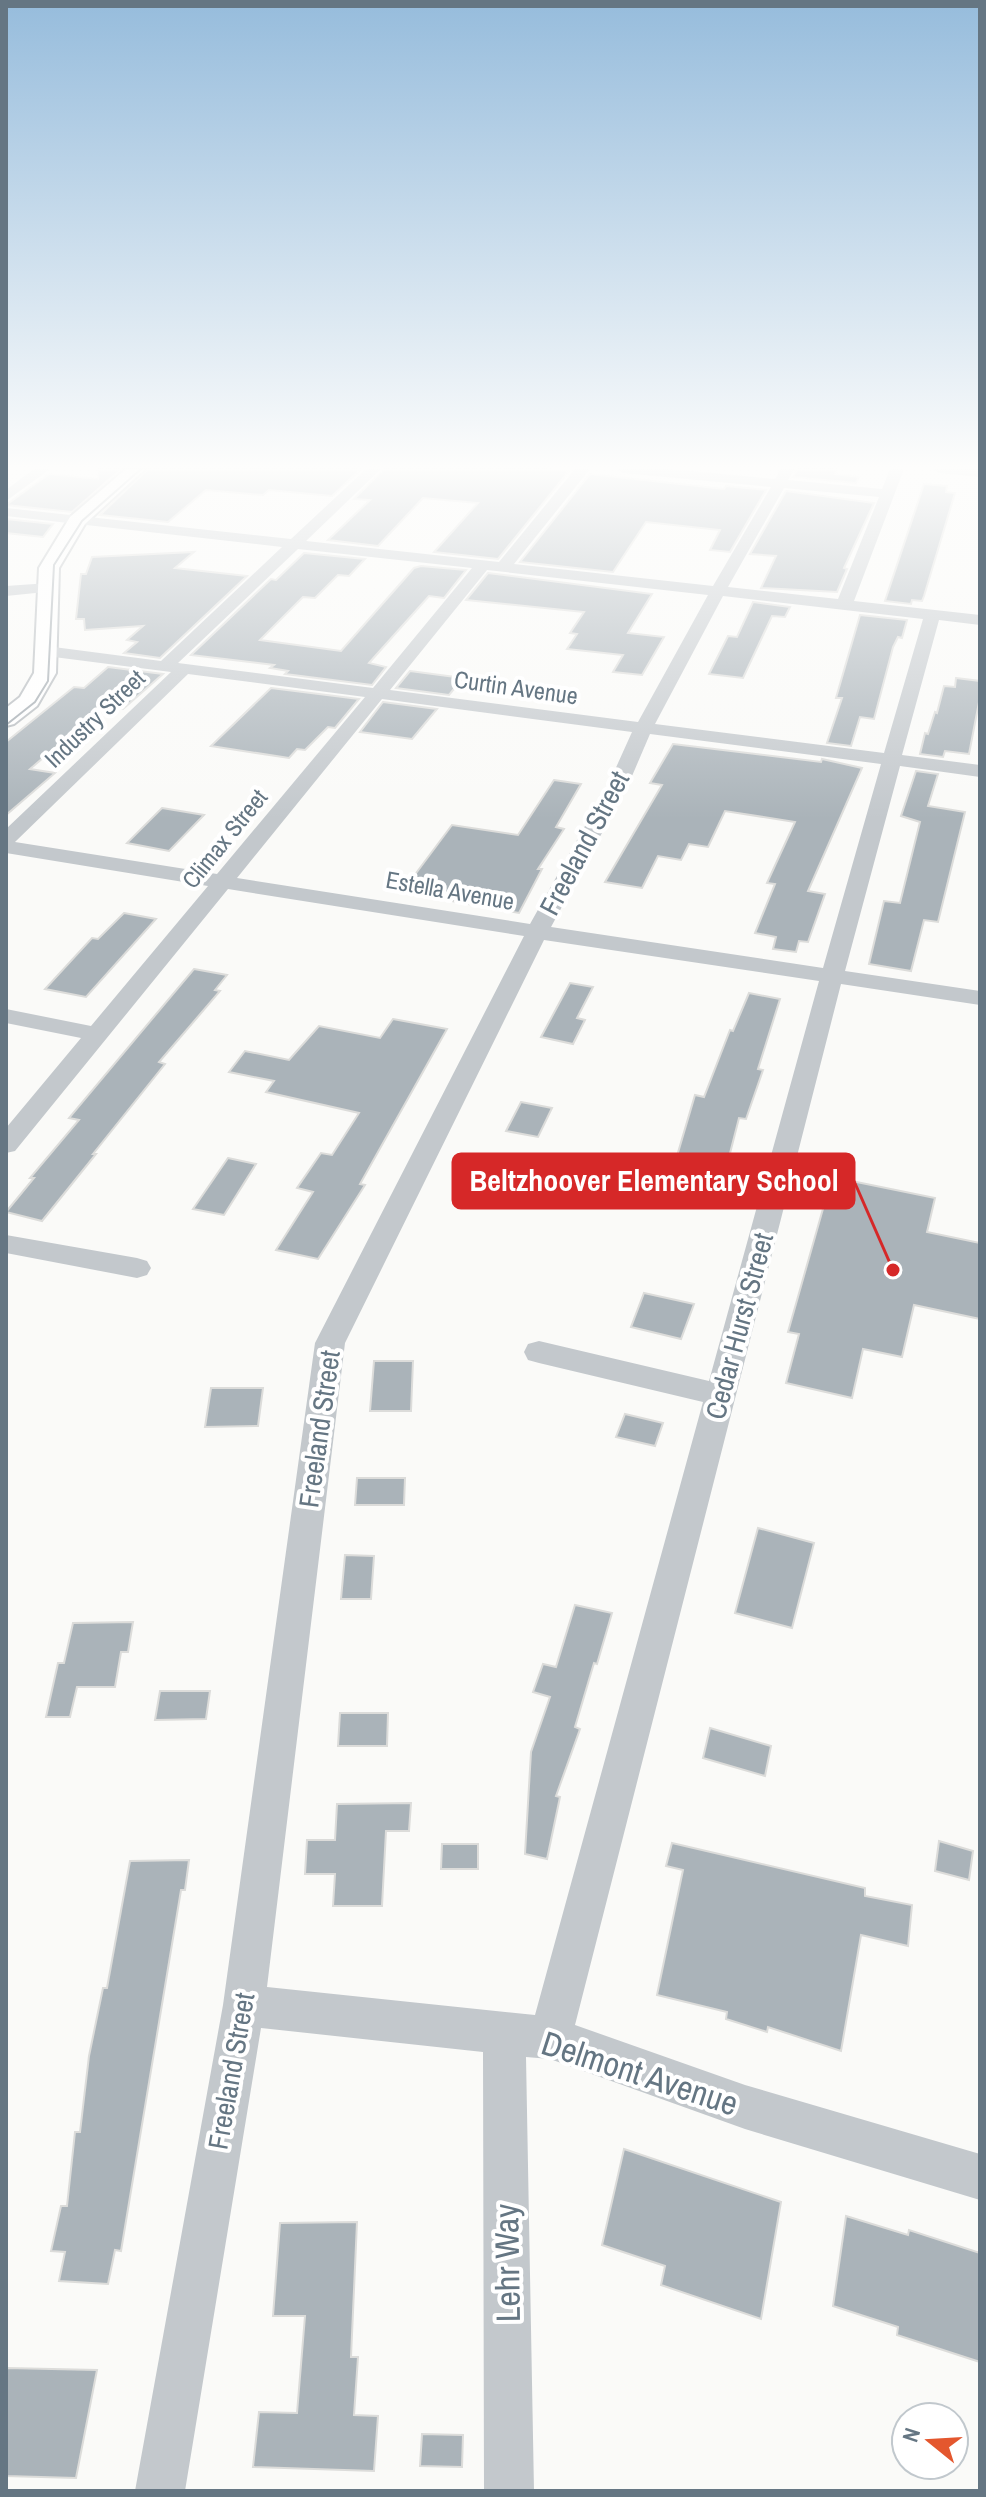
<svg xmlns="http://www.w3.org/2000/svg" width="986" height="2497" font-family="'Archivo Narrow',sans-serif">
	<style>
		.building { fill: #aab3b9; stroke: #dcdcda; stroke-width: 2 }
		.lines { fill: none; stroke-linecap: round; stroke-linejoin: round }
		.major-casing { stroke: #b5babe; stroke-width: 4 }
		.minor { fill: #c3c8cc; fill-rule: evenodd }
		.major { fill: #fff; fill-rule: evenodd }
		.tram { stroke: #a2aab0; stroke-width: 2 }
		.labels { text-anchor: middle; stroke-width: 8; stroke-linejoin: round; paint-order: stroke }
		.far-street-label { font-size: 24px; fill: #657683; stroke: #fff }
		.street-label { font-size: 28px; fill: #657683; stroke: #fff }
		.near-street-label { font-size: 34px; fill: #657683; stroke: #fff }
		.leader { fill: none; stroke: #d62828; stroke-width: 3 }
		.callout-dot { fill: #d62828; stroke: #fff; stroke-width: 3 }
		.callout { fill: #d62828; stroke: #d62828; stroke-width: 3 }
		.callout-label { font-size: 30px; text-anchor: middle; font-weight: bold; fill: #fff }
	</style>
	<rect width="100%" height="100%" fill="#fafaf8"/>
	<g class="building">
		<path d="M99,469H121L72,512L6,505L49,474L98,479Z"/>
		<path d="M148,469H361L332,496L269,490L263,495L206,490L168,522L100,515Z"/>
		<path d="M384,469H549L569,471L498,559L434,552L478,503L423,498L378,546L328,540L370,500L354,499Z"/>
		<path d="M798,469H837L835,474L859,477L856,483L793,477Z"/>
		<path d="M590,474L724,489L726,486L766,490L730,552L710,550L720,530L646,522L613,572L520,562Z"/>
		<path d="M924,484L947,486L946,492L955,493L924,596L922,601L912,600L911,604L885,601Z"/>
		<path d="M786,491L874,503L844,568L847,569L837,592L761,588L776,556L750,554Z"/>
		<path d="M6,519L53,524L43,537L6,533Z"/>
		<path d="M194,552L175,568L247,576L160,658L124,653L137,642L127,640L143,626L85,630L84,619H76L81,574H86L92,557Z"/>
		<path d="M304,553L365,559L349,576L338,575L315,598L303,597L260,640L341,651L414,568L421,566L466,570L444,598L429,596L369,663L386,667L372,685L285,674L288,671L270,668L274,665L191,655L271,579L276,580Z"/>
		<path d="M488,573L652,594L628,633L664,637L642,675L613,672L623,655L567,649L577,634L570,633L584,612L466,600Z"/>
		<path d="M753,602L790,607L785,617L772,616L743,678L709,674L728,636L737,637Z"/>
		<path d="M860,615L907,620L902,638L898,637L893,647L874,719L860,717L851,746L827,743L842,698H836Z"/>
		<path d="M108,667L163,674L123,709L104,706L30,769L55,773L6,815V742L74,687L84,688Z"/>
		<path d="M410,671L463,678L449,695L396,688Z"/>
		<path d="M956,678L980,681V697L969,754L945,751L943,757L920,754L925,733L928,734L935,712L937,713L944,686L955,687Z"/>
		<path d="M271,688L359,699L335,728L328,727L305,750L297,749L289,758L211,746Z"/>
		<path d="M383,702L437,709L412,739L360,732Z"/>
		<path d="M673,744L821,762L822,759L862,768L808,891L825,894L808,942L799,941L796,952L773,949L776,937L755,933L775,884L767,883L795,822L725,811L708,847L689,844L681,860L658,856L642,888L605,882L662,785L650,783Z"/>
		<path d="M916,771L938,774L928,806L965,812L938,922L924,920L911,971L869,964L884,901L900,903L920,822L901,816Z"/>
		<path d="M554,780L581,784L556,827L564,829L538,869H542L519,913L402,892L452,825L518,835Z"/>
		<path d="M162,808L204,815L169,851L127,843Z"/>
		<path d="M124,913L156,919L86,997L45,989L92,938L98,939Z"/>
		<path d="M194,969L227,975L215,990L220,991L159,1062L165,1064L93,1154H96L42,1221L6,1212L34,1178H30L79,1120L69,1118Z"/>
		<path d="M570,983L593,987L577,1018L585,1020L573,1044L541,1037Z"/>
		<path d="M749,993L780,999L758,1069L763,1070L746,1119L739,1118L727,1165L677,1156L695,1095L704,1097L730,1030L733,1031Z"/>
		<path d="M393,1019L447,1029L360,1184L365,1185L318,1259L276,1250L313,1192L297,1188L321,1153L332,1155L359,1113L266,1092L274,1081L229,1072L245,1051L289,1060L319,1026L380,1038Z"/>
		<path d="M521,1102L552,1108L538,1137L506,1131Z"/>
		<path d="M228,1158L256,1164L224,1215L193,1209Z"/>
		<path d="M832,1177L935,1198L927,1232L980,1243V1319L914,1305L902,1357L863,1349L852,1398L786,1383L799,1334L788,1332Z"/>
		<path d="M644,1293L694,1304L681,1339L631,1327Z"/>
		<path d="M374,1361H413L411,1411H370Z"/>
		<path d="M211,1388H263L258,1426L205,1427Z"/>
		<path d="M625,1414L663,1423L655,1446L616,1437Z"/>
		<path d="M357,1478H405L404,1505H355Z"/>
		<path d="M758,1528L814,1543L792,1628L735,1613Z"/>
		<path d="M345,1555L374,1556L371,1599H341Z"/>
		<path d="M575,1605L612,1613L597,1664L594,1663L575,1727L580,1729L556,1796L560,1797L547,1859L525,1854L531,1752L550,1697L533,1692L543,1664L556,1667Z"/>
		<path d="M133,1622L128,1652H121L115,1687H77L70,1717H46L58,1663H64L73,1623Z"/>
		<path d="M160,1691H210L206,1719L155,1720Z"/>
		<path d="M340,1713H388L387,1746H338Z"/>
		<path d="M710,1728L771,1746L765,1776L703,1758Z"/>
		<path d="M411,1803L409,1831H386L382,1906H333L335,1874H305L307,1840H335L337,1804Z"/>
		<path d="M939,1841L973,1851L969,1880L935,1871Z"/>
		<path d="M672,1843L865,1888V1896L912,1905L908,1946L861,1935L841,2051L768,2027L767,2032L726,2019L727,2012L657,1995L683,1870L666,1866Z"/>
		<path d="M442,1844H478V1869H441Z"/>
		<path d="M189,1860L185,1890H181L121,2251L115,2250L108,2284L59,2281L65,2252L51,2251L61,2206H67L75,2132H80L89,2056L103,1988H107L130,1861Z"/>
		<path d="M624,2149L781,2202L761,2319L661,2285L665,2266L602,2245Z"/>
		<path d="M846,2216L908,2235L909,2230L980,2253V2362L897,2335L898,2327L833,2306Z"/>
		<path d="M357,2222L351,2357H358L354,2415L378,2416L374,2471L253,2467L259,2412L297,2413L305,2316H273L280,2223Z"/>
		<path d="M6,2368L97,2370L76,2478L6,2476Z"/>
		<path d="M422,2434L463,2435L462,2467L420,2466Z"/>
	</g>
	<g class="lines">
		<g class="major-casing">
			<path id="major" d="M126,469H145L85,524L59,568L56,673L37,706L14,724L6,726V708L20,697L34,673L39,568L70,517Z"/>
		</g>
		<g class="minor">
			<path d="M34,469H50L6,501V490Z"/>
			<path d="M366,469H381L306,541L499,562L575,469H590L514,564L713,586L771,487L623,473L616,469H671L775,479L781,469H795L788,480L882,489L890,469H904L854,601L980,615V625L939,620L902,755L980,765V777L900,766L845,971L980,991V1005L841,984L575,2025L745,2085L980,2154V2200L745,2129L550,2059L526,2057L534,2491H484L483,2052L261,2028L185,2491H135L223,2005L315,1343L524,936L228,889L15,1151L6,1153V1128L81,1038L6,1023V1009L91,1026L208,886L6,853V829L171,672L46,656L37,651L46,646L161,661L282,547L6,516V508L291,539ZM784,488L879,497L838,599L728,587ZM298,549L472,568L373,688L178,663ZM487,570L708,595L638,722L390,690ZM723,596L923,619L884,753L655,724ZM188,674L365,697L217,874L15,842ZM382,699L632,732L609,783L530,924L237,878ZM650,734L881,764L823,968L551,927L629,783ZM544,940L819,981L709,1381L539,1341L528,1344L524,1352L528,1360L539,1363L703,1402L535,2015L267,1987L345,1343Z"/>
			<path d="M932,469H980V477L939,473Z"/>
			<path d="M49,583L55,585V591L6,596V586Z"/>
			<path d="M6,1235L137,1258L147,1261L151,1268L147,1275L137,1278L6,1253Z"/>
		</g>
		<use href="#major" class="major"/>
		<path class="tram" d="M6,725L35,702L48,681L54,565L82,521L141,469"/>
	</g>
	<linearGradient id="sky" x2="0" y2="1"><stop stop-color="#96bcdc"/><stop offset="0.57" stop-color="#fdfdfc"/><stop offset="1" stop-color="#fdfdfc" stop-opacity="0"/></linearGradient>
	<rect width="986" height="819" fill="url(#sky)"/>
	<g class="labels">
		<g class="far-street-label">
			<text transform="translate(516 688) rotate(8)" y="8">Curtin Avenue</text>
			<text transform="translate(95 719) rotate(-44)" y="8">Industry Street</text>
			<text transform="translate(225 839) rotate(-51)" y="8">Climax Street</text>
			<text transform="translate(450 891) rotate(10)" y="8">Estella Avenue</text>
		</g>
		<g class="street-label">
			<text transform="translate(584 843) rotate(-62)" y="10">Freeland Street</text>
			<text transform="translate(739 1326) rotate(-75)" y="10">Cedar Hurst Street</text>
			<text transform="translate(319 1429) rotate(-82)" y="10">Freeland Street</text>
			<text transform="translate(231 2071) rotate(-80)" y="10">Freeland Street</text>
		</g>
		<g class="near-street-label">
			<text transform="translate(640 2073) rotate(18)" y="12">Delmont Avenue</text>
			<text transform="translate(507 2263) rotate(-91)" y="12">Lehr Way</text>
		</g>
	</g>
	<path class="leader" d="M893 1270L854 1181"/>
	<circle class="callout-dot" cx="893" cy="1270" r="8"/>
	<rect class="callout" x="453" y="1154" width="401" height="54" rx="8"/>
	<g class="callout-label">
		<text x="654" y="1191">Beltzhoover Elementary School</text>
	</g>
	<rect width="986" height="2497" fill="none" stroke="#657683" stroke-width="16"/>
	<g transform="translate(930 2441) rotate(288)"><circle r="38" fill="#ffffff" stroke="#c1c8cd" stroke-width="2"/>
	<path d="M0-6L14 30L0 20L-14 30Z" fill="#e4572e"/>
	<text y="-12" font-size="22" font-weight="bold" text-anchor="middle" fill="#657683">N</text>
	</g>
</svg>
